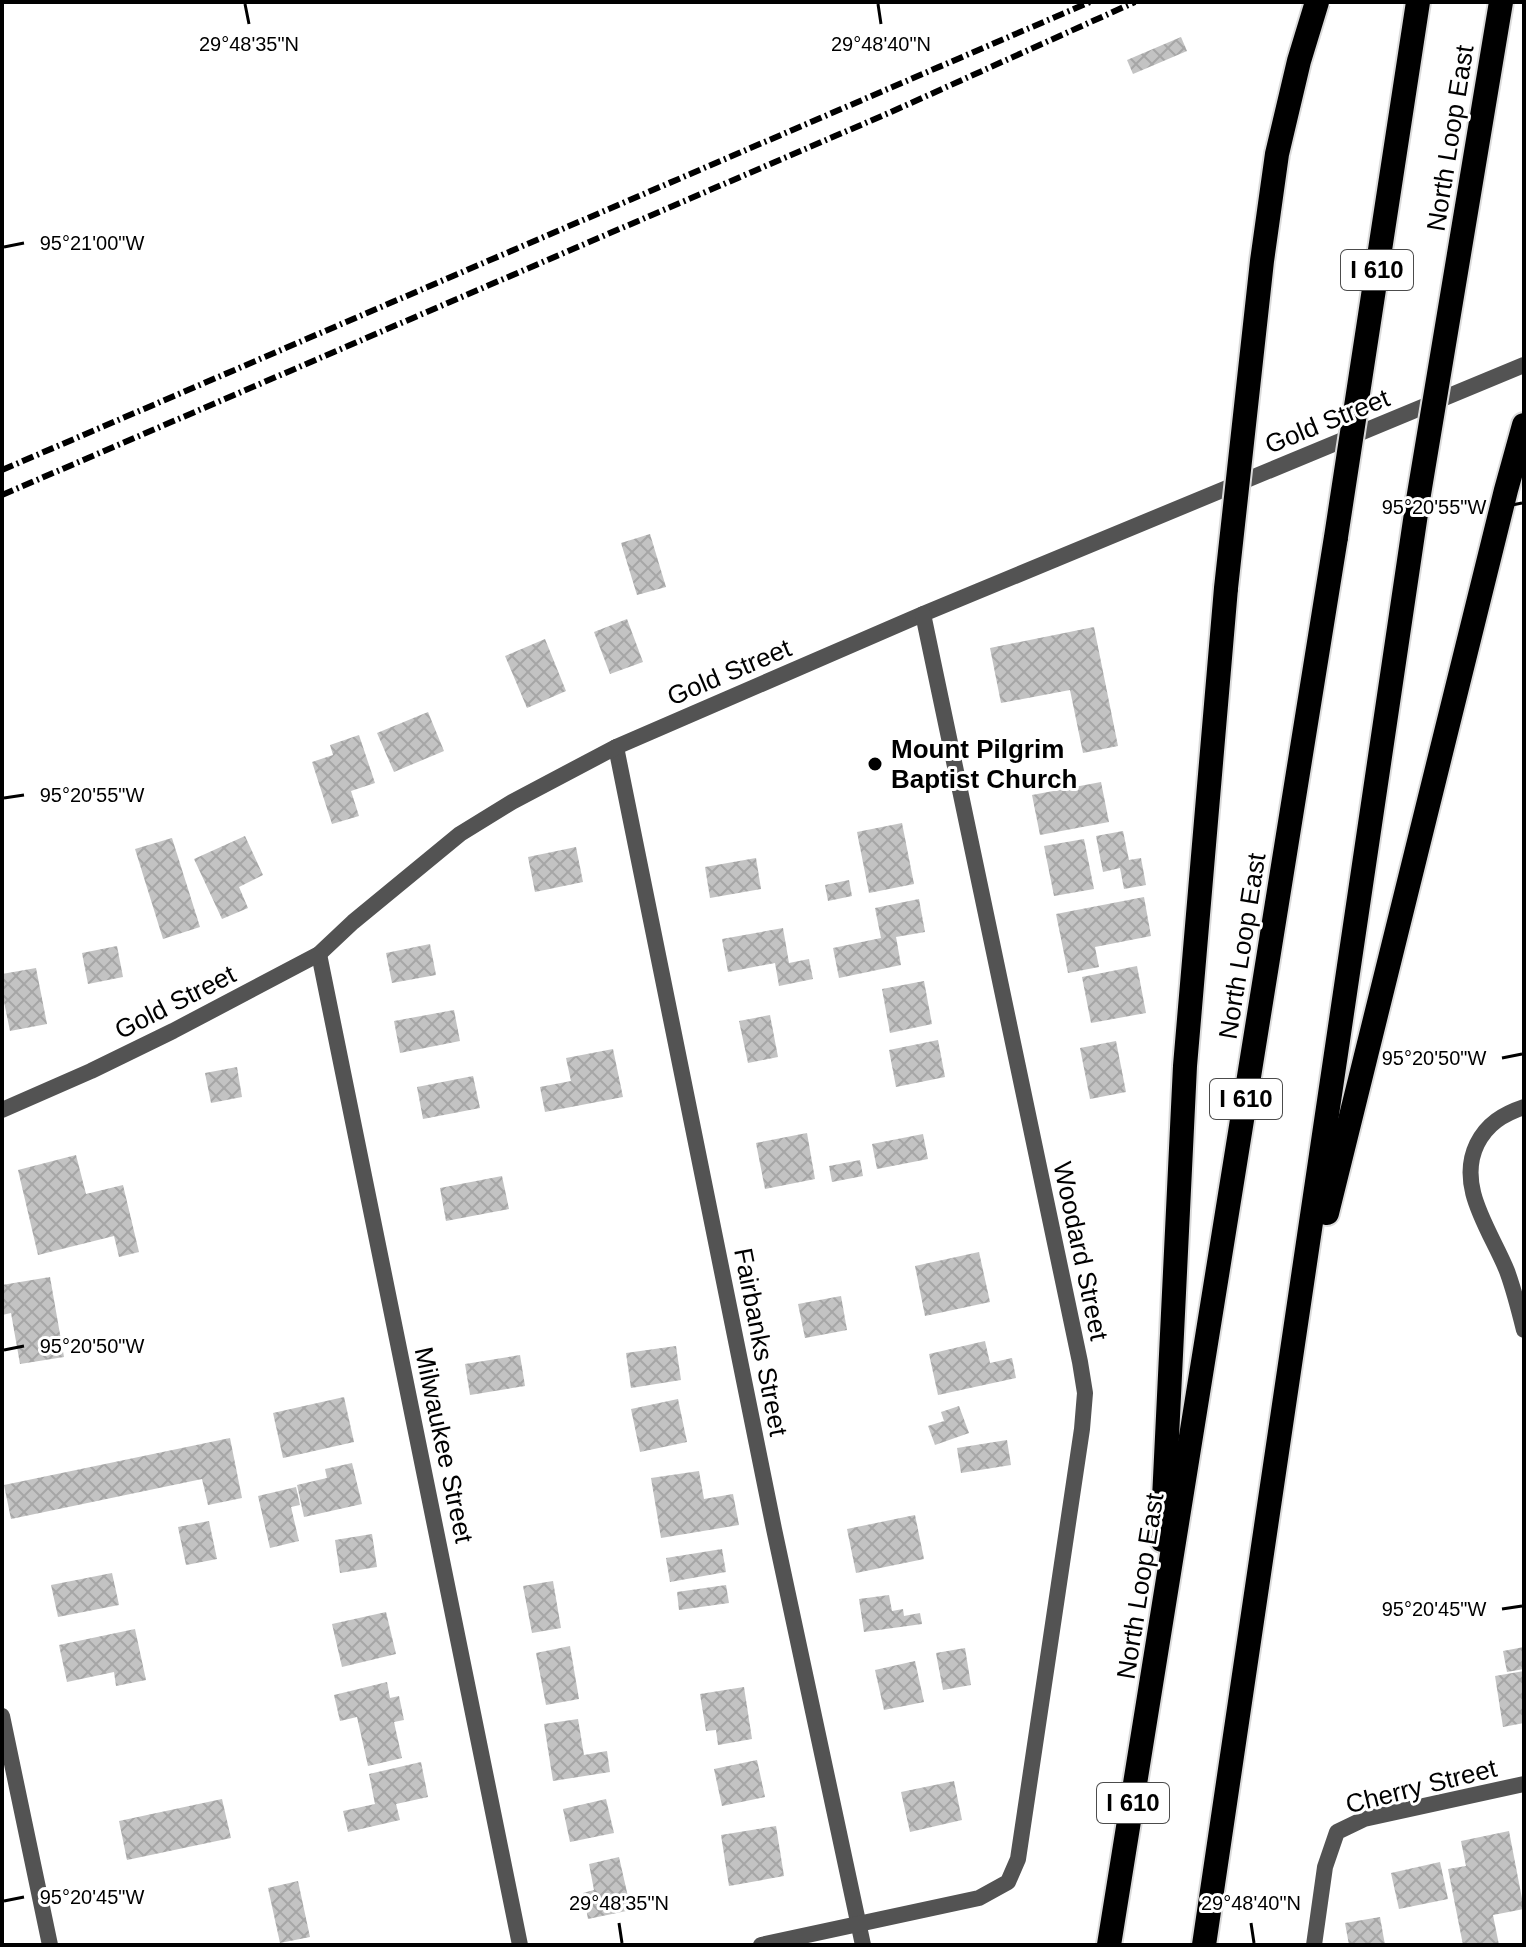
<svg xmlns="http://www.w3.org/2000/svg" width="1526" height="1947" font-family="Arial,sans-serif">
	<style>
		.building { fill: url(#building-cross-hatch) }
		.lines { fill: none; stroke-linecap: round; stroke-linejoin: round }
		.motorway-casing { stroke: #dbdbdb; stroke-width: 28 }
		.minor { stroke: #535353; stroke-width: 16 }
		.motorway { stroke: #000; stroke-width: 24 }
		.rail { stroke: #000; stroke-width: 6; stroke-dasharray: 12 4 2 4; stroke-linecap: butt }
		.motorway-bridge-casing { stroke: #dbdbdb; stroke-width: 28; stroke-linecap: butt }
		.motorway-bridge { stroke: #000; stroke-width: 24 }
		.ticks { fill: none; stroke: #000; stroke-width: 3 }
		.poi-dot { fill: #000; stroke: #fff; stroke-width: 3 }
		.labels { text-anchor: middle; stroke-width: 6; stroke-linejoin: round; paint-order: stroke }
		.shield { fill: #fff; stroke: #4c4c4c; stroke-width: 2 }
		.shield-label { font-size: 24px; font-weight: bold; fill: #000 }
		.street-label { font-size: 26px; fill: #000; stroke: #fff }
		.poi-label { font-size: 26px; font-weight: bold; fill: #000; stroke: #fff; text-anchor: start }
		.ticks-label { font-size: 20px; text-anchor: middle; fill: #000; stroke: #fff; stroke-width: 6; stroke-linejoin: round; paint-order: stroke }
	</style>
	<defs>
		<pattern id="building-cross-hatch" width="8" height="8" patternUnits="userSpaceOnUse" patternTransform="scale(2)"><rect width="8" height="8" fill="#c3c3c3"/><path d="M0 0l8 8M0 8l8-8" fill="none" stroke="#a6a6a6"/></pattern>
	</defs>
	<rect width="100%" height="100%" fill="#fff"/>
	<g class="building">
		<path d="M1181,37L1187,51L1133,74L1127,60Z"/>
		<path d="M650,534L666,587L637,595L621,543Z"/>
		<path d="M627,619L643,662L610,674L594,632Z"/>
		<path d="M1094,627L1118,746L1083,753L1070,690L1001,703L990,648Z"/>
		<path d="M545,639L566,691L527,708L505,656Z"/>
		<path d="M428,712L444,751L394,772L377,733Z"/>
		<path d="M359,735L375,783L351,791L359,816L332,824L312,762L333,755L330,745Z"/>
		<path d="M1101,782L1109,822L1040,835L1032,795Z"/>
		<path d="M902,823L914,884L869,893L857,832Z"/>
		<path d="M1123,831L1129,860L1141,858L1146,885L1124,889L1120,868L1103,872L1096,836Z"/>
		<path d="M245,836L263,875L239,887L248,908L222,919L194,859Z"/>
		<path d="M172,838L200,927L163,939L135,849Z"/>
		<path d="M1084,839L1094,889L1054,896L1044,846Z"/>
		<path d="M576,847L583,882L535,892L528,857Z"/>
		<path d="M756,858L761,889L710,898L705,867Z"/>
		<path d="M849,880L852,896L828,901L825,885Z"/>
		<path d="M1144,897L1151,936L1095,947L1099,967L1068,973L1056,914Z"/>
		<path d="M919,899L925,932L896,937L901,965L839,978L833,948L881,938L875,908Z"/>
		<path d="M783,928L789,963L809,959L813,979L779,986L775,963L728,972L722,939Z"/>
		<path d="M430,944L436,975L392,983L386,953Z"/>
		<path d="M117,946L123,977L88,984L82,953Z"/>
		<path d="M1137,966L1146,1013L1091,1023L1082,977Z"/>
		<path d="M36,968L47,1024L10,1031L2,992V974Z"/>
		<path d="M924,981L932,1024L890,1033L882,989Z"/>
		<path d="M454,1010L460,1041L400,1053L394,1021Z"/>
		<path d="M770,1015L778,1057L748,1063L739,1021Z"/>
		<path d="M938,1040L945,1077L896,1087L889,1050Z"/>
		<path d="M1116,1041L1126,1092L1090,1099L1080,1048Z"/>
		<path d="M613,1049L623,1097L545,1112L540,1087L571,1081L566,1058Z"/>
		<path d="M237,1067L242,1097L211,1103L205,1073Z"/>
		<path d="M473,1076L480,1108L423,1119L417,1087Z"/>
		<path d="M807,1133L815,1179L765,1189L756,1143Z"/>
		<path d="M923,1134L928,1159L877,1169L872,1144Z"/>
		<path d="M76,1155L86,1194L123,1185L139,1252L119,1257L114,1236L38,1255L18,1170Z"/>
		<path d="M860,1160L863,1176L832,1182L829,1166Z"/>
		<path d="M502,1176L509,1209L446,1221L440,1188Z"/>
		<path d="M979,1252L990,1302L925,1316L915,1266Z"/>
		<path d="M50,1277L64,1357L20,1364L11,1313L2,1315V1285Z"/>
		<path d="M841,1296L847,1330L805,1338L798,1304Z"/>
		<path d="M985,1341L990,1363L1012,1358L1016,1378L938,1395L929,1354Z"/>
		<path d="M676,1346L681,1380L631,1388L626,1353Z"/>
		<path d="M520,1355L525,1386L470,1395L465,1364Z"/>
		<path d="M344,1397L354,1442L283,1458L273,1413Z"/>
		<path d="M678,1399L687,1442L640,1452L631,1409Z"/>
		<path d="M959,1406L969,1433L935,1445L928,1426L944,1421L941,1412Z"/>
		<path d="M230,1438L242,1498L208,1505L202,1479L11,1519L4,1485Z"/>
		<path d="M1007,1440L1011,1465L961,1473L957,1448Z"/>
		<path d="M352,1463L362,1504L304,1517L297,1485L327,1478L325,1469Z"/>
		<path d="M699,1471L704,1499L733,1494L739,1525L661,1538L651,1478Z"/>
		<path d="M296,1487L300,1505L291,1507L299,1541L270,1548L258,1496Z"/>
		<path d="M915,1515L924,1559L856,1573L847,1529Z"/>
		<path d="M209,1521L217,1559L186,1565L178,1527Z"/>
		<path d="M372,1534L377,1567L340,1573L335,1540Z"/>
		<path d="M722,1549L726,1572L670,1582L666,1558Z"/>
		<path d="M112,1573L119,1605L58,1617L51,1585Z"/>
		<path d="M553,1581L561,1628L532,1633L523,1586Z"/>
		<path d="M726,1585L729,1603L679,1610L677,1592Z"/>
		<path d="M889,1595L892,1611L903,1609L904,1616L920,1613L922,1624L864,1632L859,1599Z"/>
		<path d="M386,1612L396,1654L342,1667L332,1624Z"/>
		<path d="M135,1629L146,1680L116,1686L114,1672L67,1682L59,1645Z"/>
		<path d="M570,1646L579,1699L546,1705L536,1653Z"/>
		<path d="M1524,1647V1669L1507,1672L1503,1651Z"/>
		<path d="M965,1648L971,1685L943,1690L936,1653Z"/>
		<path d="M915,1661L924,1702L884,1710L875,1670Z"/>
		<path d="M1524,1671V1723L1503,1727L1495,1676Z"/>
		<path d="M387,1682L390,1698L399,1696L404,1720L394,1722L402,1758L368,1766L357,1717L340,1721L334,1695Z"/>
		<path d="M744,1687L752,1739L718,1745L716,1730L706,1731L700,1694Z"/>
		<path d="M578,1719L584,1755L607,1751L610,1772L553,1781L544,1724Z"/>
		<path d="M757,1760L765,1797L722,1806L714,1769Z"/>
		<path d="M421,1762L428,1797L396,1804L400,1820L348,1832L343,1811L375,1804L369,1774Z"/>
		<path d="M954,1781L962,1820L910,1832L901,1792Z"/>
		<path d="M222,1799L231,1838L127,1860L119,1821Z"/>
		<path d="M606,1799L614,1833L570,1842L563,1809Z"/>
		<path d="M776,1826L784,1876L729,1886L721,1835Z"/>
		<path d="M1509,1831L1524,1909L1493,1915L1499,1945H1463L1448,1869L1466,1866L1461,1841Z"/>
		<path d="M619,1857L631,1910L588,1919L583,1893L594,1890L589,1864Z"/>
		<path d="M1440,1862L1448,1899L1399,1909L1391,1873Z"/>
		<path d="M298,1881L310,1937L280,1943L268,1888Z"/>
		<path d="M1380,1917L1385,1945H1349L1345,1923Z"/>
	</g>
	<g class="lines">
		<g class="motorway-casing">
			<g id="motorway">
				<path d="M1327,1213L1506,490L1524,425"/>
				<path d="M1162,1540L1185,1066L1226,588"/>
				<path d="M1109,1945L1336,537"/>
				<path d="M1204,1945L1418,500"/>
			</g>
		</g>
		<g class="minor">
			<path d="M616,747L774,1529L863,1945"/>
			<path d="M319,954L520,1945"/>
			<path d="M1524,1107C1503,1114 1487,1124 1477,1144C1456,1187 1491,1231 1507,1271C1514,1290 1519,1310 1524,1330"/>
			<path d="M2,1110L91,1071L173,1031L319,954L353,922L460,834L512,802L616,747L923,614L1524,365"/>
			<path d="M2,1716L50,1945"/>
			<path d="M761,1945L979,1898L1008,1882L1018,1859L1082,1429L1085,1393L1080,1362L923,614"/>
			<path d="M1314,1945L1325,1867L1337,1832L1364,1819L1524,1784"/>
		</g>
		<use href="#motorway" class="motorway"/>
		<g class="rail">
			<path d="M2,470L1090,2"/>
			<path d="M2,495L891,112L1135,2"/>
		</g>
		<g class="motorway-bridge-casing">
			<g id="motorway-bridge">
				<path d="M1418,500L1501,2"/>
				<path d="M1336,537L1418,2"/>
				<path d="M1226,588L1262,261L1277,154L1299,61L1317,2"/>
			</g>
		</g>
		<use href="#motorway-bridge" class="motorway-bridge"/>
	</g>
	<path class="ticks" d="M245,4L249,24M878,4L881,24M4,247L24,243M1502,507L1522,503M4,798L24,795M1502,1058L1522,1054M4,1350L24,1346M1502,1609L1522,1606M4,1901L24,1897M619,1923L622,1943M1251,1923L1254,1943"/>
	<circle class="poi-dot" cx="875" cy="764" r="8"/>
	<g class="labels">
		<g class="shield">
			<rect x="1341" y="250" width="72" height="40" rx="6"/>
			<rect x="1210" y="1079" width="72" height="40" rx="6"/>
			<rect x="1097" y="1783" width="72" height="40" rx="6"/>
		</g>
		<g class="shield-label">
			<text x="1377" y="278">I 610</text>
			<text x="1246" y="1107">I 610</text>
			<text x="1133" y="1811">I 610</text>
		</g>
		<g class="street-label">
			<text transform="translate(1450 138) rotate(-81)" y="9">North Loop East</text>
			<text transform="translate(1327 421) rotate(-22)" y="9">Gold Street</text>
			<text transform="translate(729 672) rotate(-23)" y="9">Gold Street</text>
			<text transform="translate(1242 946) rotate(-81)" y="9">North Loop East</text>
			<text transform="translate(175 1002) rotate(-27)" y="9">Gold Street</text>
			<text transform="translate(1081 1251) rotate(78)" y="9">Woodard Street</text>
			<text transform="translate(761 1342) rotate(79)" y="9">Fairbanks Street</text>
			<text transform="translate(444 1445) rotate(78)" y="9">Milwaukee Street</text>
			<text transform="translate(1140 1586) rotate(-81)" y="9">North Loop East</text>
			<text transform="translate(1421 1786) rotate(-14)" y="9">Cherry Street</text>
		</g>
		<g class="poi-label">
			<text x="891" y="758">Mount Pilgrim<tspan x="891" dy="30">Baptist Church</tspan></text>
		</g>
	</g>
	<g class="ticks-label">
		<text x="249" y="51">29°48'35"N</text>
		<text x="881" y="51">29°48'40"N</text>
		<text x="92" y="250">95°21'00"W</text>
		<text x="1434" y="514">95°20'55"W</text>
		<text x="92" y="802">95°20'55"W</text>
		<text x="1434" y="1065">95°20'50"W</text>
		<text x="92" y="1353">95°20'50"W</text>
		<text x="1434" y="1616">95°20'45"W</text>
		<text x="92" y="1904">95°20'45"W</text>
		<text x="619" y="1910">29°48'35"N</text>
		<text x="1251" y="1910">29°48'40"N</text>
	</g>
	<rect width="1526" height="1947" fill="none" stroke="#000000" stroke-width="8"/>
</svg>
